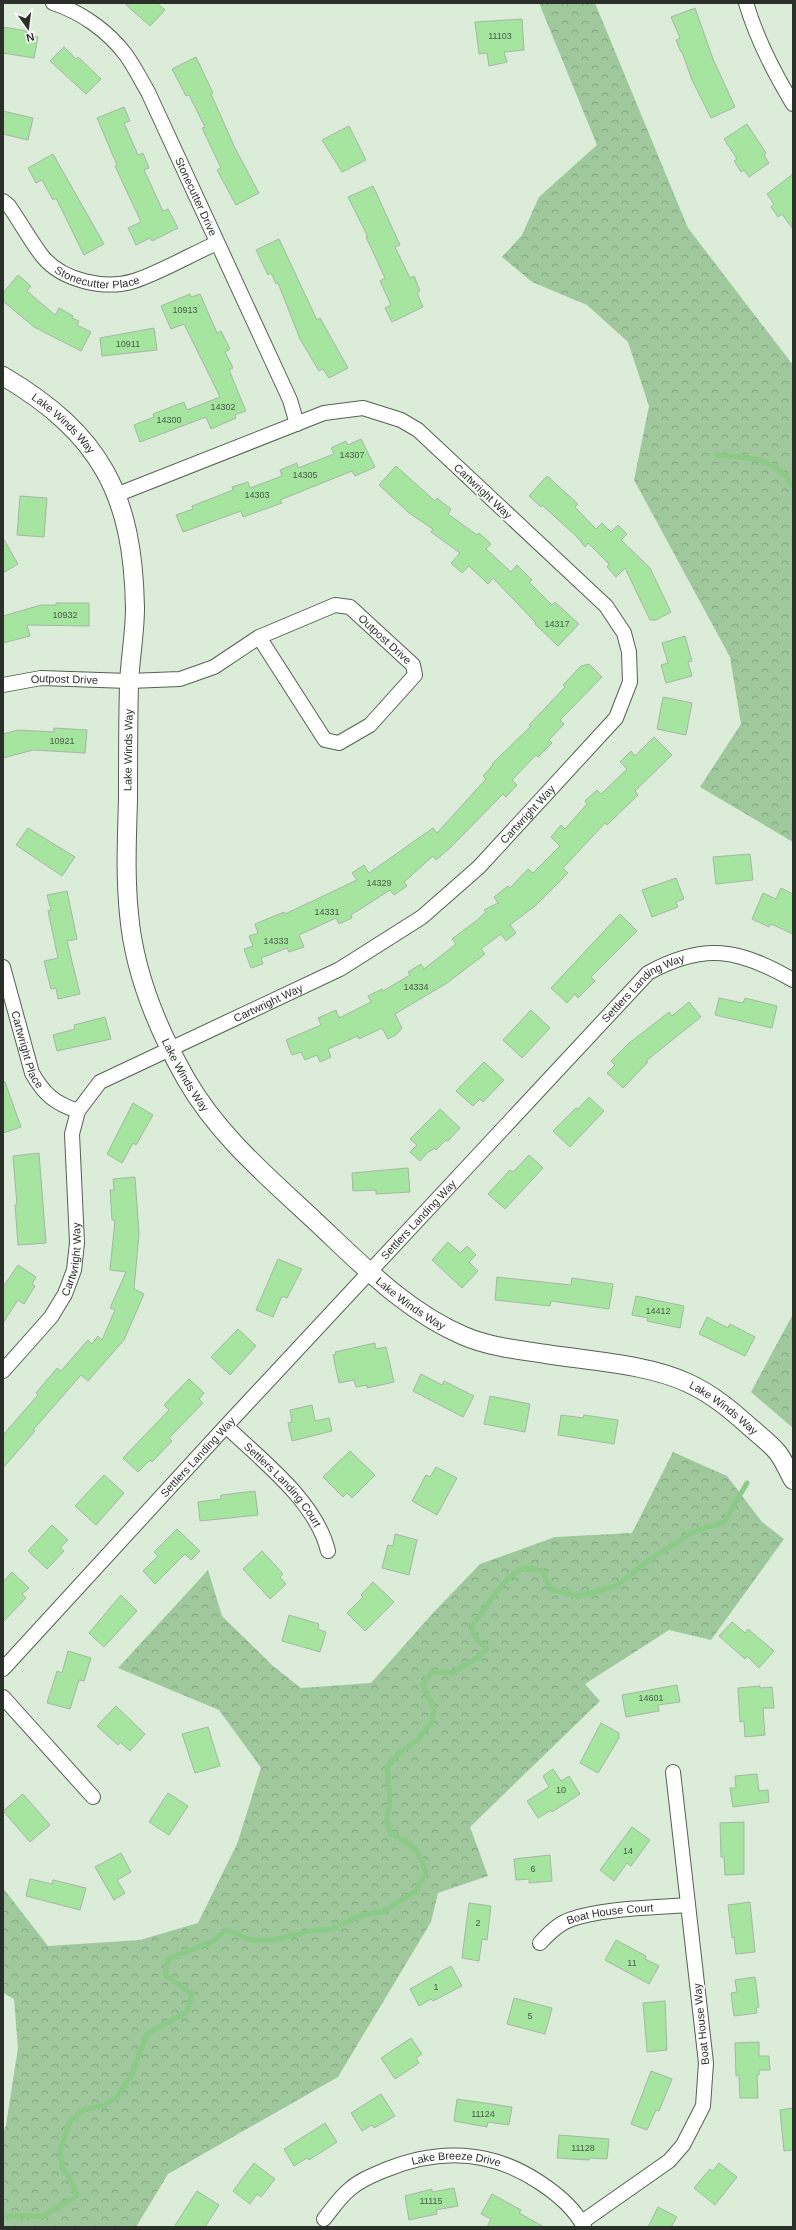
<svg xmlns="http://www.w3.org/2000/svg" width="796" height="2230" font-family="Helvetica,sans-serif">
	<style>
		.forest { fill: url(#forest-crowns) }
		.lines { fill: none; stroke-linecap: round; stroke-linejoin: round }
		.stream { stroke: #8bca87; stroke-width: 5 }
		.building { fill: #a5e5a0; stroke: #a5b7a4 }
		.minor-casing { stroke: #536251; stroke-width: 16 }
		.tertiary-casing { stroke: #536251; stroke-width: 20 }
		.minor { stroke: #fff; stroke-width: 14 }
		.tertiary { stroke: #fff; stroke-width: 18 }
		.labels { text-anchor: middle; stroke-width: 3.5; stroke-linejoin: round; paint-order: stroke }
		.number-label { font-size: 9px; fill: #495d47 }
		.street-label { font-size: 11px; fill: #2a3029; stroke: #fff }
	</style>
	<defs>
		<pattern id="forest-crowns" width="20" height="18" patternUnits="userSpaceOnUse"><rect width="20" height="18" fill="#9fc99c"/><path d="M2 6a3 3 0 1 1 6 0M12 15a3 3 0 1 1 6 0" fill="none" stroke="#82a47f"/></pattern>
	</defs>
	<rect width="100%" height="100%" fill="#dbedd9"/>
	<g class="forest">
		<path d="M539,3H595L688,228L793,365V842L700,787L741,724L730,657L634,480L649,406L628,342L587,305L532,282L502,257L522,235L539,197L597,145Z"/>
		<path d="M793,1314V1428L751,1392Z"/>
		<path d="M673,1452L727,1476L762,1522L784,1539L711,1640L669,1630L585,1684L600,1701L470,1827L488,1876L438,1893L431,1922L338,2077L168,2174L136,2227H3V2133L6,2125L18,2048L14,1999L3,1993V1888L48,1946L140,1940L198,1923L237,1844L261,1768L219,1710L118,1668L208,1570L222,1616L273,1666L301,1688L371,1683L432,1614L480,1564L555,1537L632,1533Z"/>
	</g>
	<g class="lines">
		<g class="stream">
			<path d="M717,455C747,458 777,456 793,487"/>
			<path d="M3,2216H43L77,2196L70,2179L62,2167L60,2151L70,2121L85,2109L104,2106L117,2097L131,2076L147,2034L187,2012L192,1994L165,1975L168,1959L213,1941L227,1930L251,1940H273L311,1931L331,1929L362,1915L382,1912L416,1891L426,1872C419,1848 411,1844 390,1833L387,1820L390,1800L387,1767L400,1752L416,1741L431,1724L434,1709L423,1684L432,1672L452,1673L477,1658L487,1649L477,1639L471,1626C487,1610 504,1572 526,1568C531,1568 537,1570 542,1571L551,1590L580,1596L616,1586L648,1561L691,1533L724,1522L747,1483"/>
		</g>
	</g>
	<g class="building">
		<path d="M124,3H157L165,10L150,26Z"/>
		<path d="M695,8L713,59L735,107L711,118L692,80L682,52H681L676,40L680,38L671,17Z"/>
		<path d="M522,19L524,50L504,52L507,62L489,66L487,53L479,54L475,22Z"/>
		<path d="M3,27L27,31L26,35L38,37L34,58L3,53Z"/>
		<path d="M64,47L76,59L78,57L101,79L86,94L50,61Z"/>
		<path d="M196,57L213,93L211,94L235,148L259,193L236,205L217,170L221,168L202,128L205,127L189,95L186,96L172,69Z"/>
		<path d="M124,107L130,121L124,123L138,155L143,153L149,168L144,170L163,211L168,209L178,228L152,241L150,238L136,245L128,228L141,222L115,166L117,165L97,118Z"/>
		<path d="M3,111L33,118L28,140L3,134Z"/>
		<path d="M747,124L766,153L764,155L769,163L749,177L744,170L741,172L734,161L737,159L724,139Z"/>
		<path d="M349,126L366,160L342,172L322,140Z"/>
		<path d="M53,154L104,244L84,255L56,198L53,200L42,180L36,183L28,168Z"/>
		<path d="M793,174V229L782,214L778,217L771,207L774,204L767,194Z"/>
		<path d="M373,186L400,245L395,247L410,278L414,276L420,291L417,293L423,307L392,322L385,308L391,305L380,281L385,278L366,237H368L348,197Z"/>
		<path d="M279,239L317,320L320,318L348,368L329,378L323,369L319,371L300,339L278,283L276,284L271,273L268,275L256,250Z"/>
		<path d="M18,275L31,286L27,291L55,315L59,308L73,316L72,318L79,321L77,325L91,332L81,351L34,327L3,301V293Z"/>
		<path d="M190,294L191,297L200,294L217,333L221,331L230,349L225,352L233,368L229,370L246,411L235,415L236,418L211,429L206,417L140,442L134,425L154,417L153,414L184,402L187,410L220,397L184,324L171,329L161,306Z"/>
		<path d="M154,328L157,350L102,356L100,338Z"/>
		<path d="M361,439L375,467L355,476L352,471L280,500L282,503L243,517L241,511L183,532L176,515L193,509L192,506L233,490L232,487L248,482L250,488L282,476L280,470L297,463L298,468L334,454L331,448L346,441L348,445Z"/>
		<path d="M396,466L435,501L437,498L451,509L448,514L477,535L479,533L491,544L486,549L511,572L517,565L532,580L529,582L552,605L555,602L579,624L558,646L535,624L536,623L493,578L488,584L469,566L462,573L451,563L460,553L431,532L433,529L409,513L379,485Z"/>
		<path d="M547,476L578,504L575,507L596,529L602,523L611,532L618,525L627,534L621,540L650,568L671,612L656,620H650L625,568L616,577L607,567L609,564L588,543L585,547L577,537L542,505L541,507L529,496Z"/>
		<path d="M20,496L47,498L44,537L17,535Z"/>
		<path d="M3,538L18,564L3,573Z"/>
		<path d="M56,603H89V626L27,625L30,636L3,643V616L41,605H56Z"/>
		<path d="M685,636L692,661L688,662L692,676L666,683L661,665L668,663L662,643Z"/>
		<path d="M589,664L602,677L560,720L564,724L549,740L552,743L538,757L536,755L512,780L517,785L506,797L503,794L450,848L436,860L433,856L404,882L407,886L394,895L390,890L351,915L352,918L339,924L336,918L299,935L304,947L289,952L287,948L261,958L263,964L251,968L244,949L253,946L249,936L258,933L255,924L284,912L285,914L357,880L352,873L364,865L369,873L433,828L437,833L486,779L483,776L493,765L492,764L531,726L529,725L565,687L563,685L581,666Z"/>
		<path d="M663,697L692,703L686,735L657,729Z"/>
		<path d="M54,728L87,730L85,753L33,750L3,758V734L18,730L54,732Z"/>
		<path d="M654,737L672,755L635,791L638,795L607,825L605,823L563,868L568,873L535,906L510,925L516,933L506,941L501,934L481,949L485,954L447,983L395,1014L402,1028L396,1035L388,1039L382,1028L359,1039L358,1036L328,1049L331,1057L320,1062L317,1055L305,1060L301,1052L292,1055L286,1040L321,1025L318,1018L336,1010L339,1018L371,1002L368,996L382,989L383,991L410,975L408,972L421,964L424,969L456,944L452,939L476,921L486,912L484,910L498,903L494,897L508,886L510,888L528,869L533,873L560,846L551,837L561,825L565,829L587,804L585,801L597,790L601,794L627,769L620,762L631,751L635,756Z"/>
		<path d="M28,828L75,857L62,876L16,845Z"/>
		<path d="M750,854L753,880L716,884L713,857Z"/>
		<path d="M676,878L684,899L676,902L678,907L652,917L642,890Z"/>
		<path d="M781,888L793,894V934L771,924L769,927L752,919L763,893L776,899Z"/>
		<path d="M67,891L77,939L67,941L80,994L58,999L56,988L51,989L44,961L58,958L48,911L51,910L47,895Z"/>
		<path d="M620,914L637,931L591,977L595,981L578,998L575,994L567,1003L551,988Z"/>
		<path d="M719,998L743,1003L745,998L777,1006L772,1028L715,1015Z"/>
		<path d="M689,1002L701,1017L646,1061L648,1062L623,1088L607,1073L615,1065L611,1061L628,1044L669,1012L672,1016Z"/>
		<path d="M531,1010L550,1028L522,1058L503,1040Z"/>
		<path d="M105,1017L111,1039L57,1051L53,1035L75,1029L74,1025Z"/>
		<path d="M484,1062L504,1080L483,1102L480,1099L473,1106L456,1091Z"/>
		<path d="M3,1082H5L21,1127L3,1133Z"/>
		<path d="M589,1097L604,1111L570,1147L553,1131L576,1108L578,1109Z"/>
		<path d="M133,1103L153,1115L136,1145L133,1143L122,1163L107,1154Z"/>
		<path d="M440,1109L460,1128L448,1141L446,1140L436,1150L435,1148L427,1153L420,1161L410,1152L417,1145L410,1139Z"/>
		<path d="M39,1153L46,1243L18,1245L15,1205H17L13,1156Z"/>
		<path d="M529,1155L543,1168L505,1209L488,1194L510,1170L513,1172Z"/>
		<path d="M408,1168L410,1192L376,1194V1190L353,1191L352,1173Z"/>
		<path d="M135,1177L139,1234L134,1289L144,1294L124,1340L88,1381L81,1375L33,1430L35,1431L3,1468V1435L38,1395L36,1393L57,1368L61,1371L88,1340L92,1344L98,1336L102,1340L115,1310L110,1308L126,1272L110,1270L115,1220H112L110,1190H114L113,1179Z"/>
		<path d="M448,1242L460,1253L467,1246L476,1255L469,1262L478,1271L462,1288L432,1260Z"/>
		<path d="M278,1259L302,1269L287,1298L282,1296L273,1317L256,1310Z"/>
		<path d="M18,1265L36,1277L32,1284L35,1286L24,1304L18,1300L3,1323V1287Z"/>
		<path d="M497,1277L571,1285L572,1278L613,1284L609,1309L551,1301L550,1306L495,1300Z"/>
		<path d="M636,1296L684,1306L680,1328L647,1321L648,1318L632,1315Z"/>
		<path d="M707,1317L728,1328L730,1324L755,1337L745,1356L699,1334Z"/>
		<path d="M238,1329L256,1346L230,1375L211,1357Z"/>
		<path d="M375,1343L376,1349L386,1347L394,1382L367,1388V1385L356,1387L354,1380L339,1383L333,1355L336,1354L335,1352Z"/>
		<path d="M421,1374L442,1385L444,1381L474,1396L463,1417L413,1391Z"/>
		<path d="M189,1379L204,1393L199,1399L203,1403L169,1438L172,1441L152,1462L150,1460L138,1472L123,1458L169,1410L164,1405Z"/>
		<path d="M490,1396L530,1404L525,1432L484,1424Z"/>
		<path d="M312,1405L315,1421L329,1418L332,1431L292,1441L288,1423L292,1422L290,1410Z"/>
		<path d="M561,1415L583,1418L584,1415L618,1420L614,1444L558,1435Z"/>
		<path d="M350,1451L375,1475L352,1498L347,1493L343,1497L323,1477Z"/>
		<path d="M436,1467L457,1478L437,1515L412,1501L426,1475L430,1477Z"/>
		<path d="M104,1475L124,1493L96,1525L75,1506Z"/>
		<path d="M255,1491L258,1515L200,1521L198,1502L221,1499V1495Z"/>
		<path d="M52,1525L68,1540L60,1548L64,1551L47,1569L28,1551Z"/>
		<path d="M177,1529L200,1551L191,1560L185,1554L155,1584L143,1571L158,1556L154,1552Z"/>
		<path d="M395,1534L417,1540L409,1575L382,1568L388,1545L393,1546Z"/>
		<path d="M262,1551L283,1574L280,1577L286,1584L270,1599L243,1569Z"/>
		<path d="M12,1572L29,1588L22,1594L26,1598L3,1622V1582Z"/>
		<path d="M373,1582L394,1602L365,1631L347,1613L363,1597L361,1595Z"/>
		<path d="M121,1595L137,1611L104,1647L89,1633Z"/>
		<path d="M289,1615L319,1624L318,1629L326,1632L320,1652L282,1641Z"/>
		<path d="M732,1622L745,1633L748,1629L774,1651L759,1668L747,1656L745,1659L719,1636Z"/>
		<path d="M68,1651L91,1658L84,1681L79,1680L70,1709L47,1703L57,1671L62,1673Z"/>
		<path d="M677,1685L680,1702L658,1705L659,1711L626,1717L622,1695Z"/>
		<path d="M760,1686V1688L772,1687L774,1708H763L765,1735L745,1737L744,1721L740,1722L738,1688Z"/>
		<path d="M116,1706L145,1734L130,1751L120,1742L118,1745L97,1726Z"/>
		<path d="M601,1723L619,1733V1738L598,1773L580,1763Z"/>
		<path d="M208,1727L220,1766L195,1773L182,1734Z"/>
		<path d="M553,1769L561,1781L569,1776L580,1794L552,1812L551,1810L538,1818L527,1801L549,1787L543,1776Z"/>
		<path d="M757,1774L759,1791L768,1790L769,1802L733,1807L730,1788H736L735,1776Z"/>
		<path d="M168,1793L188,1806L169,1835L149,1822Z"/>
		<path d="M23,1794L50,1825L30,1842L3,1811Z"/>
		<path d="M744,1822V1874L725,1875L724,1857H721L720,1823Z"/>
		<path d="M632,1827L650,1840L631,1866L627,1863L614,1881L600,1870Z"/>
		<path d="M121,1853L131,1872L117,1880L125,1893L114,1900L95,1867Z"/>
		<path d="M550,1855L552,1881L529,1883V1879L516,1880L514,1859Z"/>
		<path d="M30,1879L52,1884L53,1880L86,1888L80,1910L26,1896Z"/>
		<path d="M750,1902L755,1952L736,1954L734,1937L732,1938L728,1905Z"/>
		<path d="M469,1903L491,1906L487,1940L482,1939L479,1961L462,1958Z"/>
		<path d="M616,1940L646,1956L645,1959L659,1966L649,1984L605,1960Z"/>
		<path d="M451,1966L462,1986L433,2001L431,1999L419,2006L410,1989Z"/>
		<path d="M755,1977L759,2007L756,2008L757,2013L734,2016L731,1993L737,1992L735,1980Z"/>
		<path d="M514,1998L552,2008L545,2034L507,2024Z"/>
		<path d="M665,2001L667,2050L647,2052L643,2003Z"/>
		<path d="M411,2038L422,2054L416,2058L419,2063L395,2079L381,2058Z"/>
		<path d="M759,2042V2056H769L770,2070H759V2075H757L758,2098H740L739,2075L736,2076L735,2043Z"/>
		<path d="M651,2071L672,2079L659,2111L656,2110L647,2130L631,2124Z"/>
		<path d="M381,2094L395,2116L374,2128L372,2125L362,2131L351,2113Z"/>
		<path d="M457,2099L512,2107L509,2125L488,2122L487,2127L454,2121Z"/>
		<path d="M793,2108V2150L784,2151L780,2110Z"/>
		<path d="M325,2123L337,2142L309,2160L307,2158L294,2166L284,2149Z"/>
		<path d="M559,2135L609,2139L607,2159L590,2158L589,2160L557,2158Z"/>
		<path d="M254,2163L275,2179L261,2197L257,2194L250,2204L233,2191Z"/>
		<path d="M719,2163L737,2177L715,2205L694,2188L710,2169L713,2171Z"/>
		<path d="M454,2188L458,2206L436,2210L437,2214L409,2220L405,2196L432,2189V2192Z"/>
		<path d="M197,2191L219,2205L205,2227H174Z"/>
		<path d="M492,2194L521,2210L519,2213L544,2227H487L491,2219L481,2214Z"/>
		<path d="M658,2207L677,2217L671,2227H648Z"/>
	</g>
	<g class="lines">
		<g class="minor-casing">
			<g id="minor">
				<path id="s1" d="M53,3C81,12 108,31 126,55C134,66 141,80 148,92L290,400L297,424"/>
				<path d="M746,3C757,40 773,71 793,104"/>
				<path id="s2" d="M3,201L9,206C21,223 31,242 43,257C63,281 105,290 134,281C159,273 192,254 217,243"/>
				<path id="s3" d="M3,685L41,678L129,681L180,679L214,667L259,637L335,605L350,607L413,665L415,675L370,725L339,743L325,740L259,637"/>
				<path id="s4" d="M3,967L32,1073C44,1094 54,1103 78,1111"/>
				<path id="s5" d="M3,1371L51,1317L65,1294L74,1270L77,1243L72,1134L78,1111L100,1082L340,969L422,917L479,867L616,718L630,682L629,652L624,633L606,606L418,430L401,420L363,408L324,413L116,495"/>
				<path id="s6" d="M226,1426C262,1461 316,1501 328,1551"/>
				<path id="s7" d="M3,1669L226,1426L648,973C704,942 739,949 793,980"/>
				<path d="M3,1697L93,1797"/>
				<path id="s8" d="M540,1943C549,1933 559,1923 572,1919C604,1908 653,1908 688,1905"/>
				<path id="s9" d="M324,2219C332,2209 340,2197 350,2189C360,2180 373,2175 385,2170C438,2148 491,2150 539,2182C556,2193 575,2209 584,2227"/>
				<path d="M582,2222L669,2161L683,2145L703,2106L706,2063L673,1772"/>
			</g>
		</g>
		<g class="tertiary-casing">
			<g id="tertiary">
				<path id="s10" d="M3,376C101,434 133,495 135,608C135,633 130,659 129,684C128,722 128,761 128,799C127,837 125,875 129,914C134,972 157,1028 186,1079C218,1135 267,1176 314,1220C360,1263 405,1311 464,1336C490,1347 519,1350 546,1354C591,1361 647,1364 688,1383C712,1394 731,1410 750,1427C759,1435 771,1444 778,1453C784,1461 788,1471 793,1480"/>
			</g>
		</g>
		<use href="#minor" class="minor"/>
		<use href="#tertiary" class="tertiary"/>
	</g>
	<g class="labels">
		<g class="number-label">
			<text x="500" y="39">11103</text>
			<text x="185" y="313">10913</text>
			<text x="128" y="347">10911</text>
			<text x="223" y="410">14302</text>
			<text x="169" y="423">14300</text>
			<text x="352" y="458">14307</text>
			<text x="305" y="478">14305</text>
			<text x="257" y="498">14303</text>
			<text x="65" y="618">10932</text>
			<text x="557" y="627">14317</text>
			<text x="62" y="744">10921</text>
			<text x="379" y="886">14329</text>
			<text x="327" y="915">14331</text>
			<text x="276" y="944">14333</text>
			<text x="416" y="990">14334</text>
			<text x="658" y="1314">14412</text>
			<text x="651" y="1701">14601</text>
			<text x="561" y="1793">10</text>
			<text x="628" y="1854">14</text>
			<text x="533" y="1872">6</text>
			<text x="478" y="1926">2</text>
			<text x="632" y="1966">11</text>
			<text x="436" y="1990">1</text>
			<text x="530" y="2019">5</text>
			<text x="483" y="2117">11124</text>
			<text x="583" y="2151">11128</text>
			<text x="431" y="2204">11115</text>
		</g>
		<g class="street-label">
			<text dy="4" stroke="none"><textPath href="#s1" startOffset="249">Stonecutter Drive</textPath></text>
			<text dy="4" stroke="none"><textPath href="#s2" startOffset="130">Stonecutter Place</textPath></text>
			<text dy="4" stroke="none"><textPath href="#s10" startOffset="77">Lake Winds Way</textPath></text>
			<text transform="translate(483 491) rotate(43)" y="4">Cartwright Way</text>
			<text dy="4" stroke="none"><textPath href="#s3" startOffset="413">Outpost Drive</textPath></text>
			<text dy="4" stroke="none"><textPath href="#s3" startOffset="62">Outpost Drive</textPath></text>
			<text transform="translate(128 750) rotate(-89)" y="4">Lake Winds Way</text>
			<text dy="4" stroke="none"><textPath href="#s5" startOffset="831">Cartwright Way</textPath></text>
			<text dy="4" stroke="none"><textPath href="#s7" startOffset="936">Settlers Landing Way</textPath></text>
			<text dy="4" stroke="none"><textPath href="#s5" startOffset="507">Cartwright Way</textPath></text>
			<text dy="4" stroke="none"><textPath href="#s4" startOffset="86">Cartwright Place</textPath></text>
			<text dy="4" stroke="none"><textPath href="#s10" startOffset="761">Lake Winds Way</textPath></text>
			<text dy="4" stroke="none"><textPath href="#s7" startOffset="612">Settlers Landing Way</textPath></text>
			<text dy="4" stroke="none"><textPath href="#s5" startOffset="135">Cartwright Way</textPath></text>
			<text dy="4" stroke="none"><textPath href="#s10" startOffset="1084">Lake Winds Way</textPath></text>
			<text dy="4" stroke="none"><textPath href="#s10" startOffset="1420">Lake Winds Way</textPath></text>
			<text dy="4" stroke="none"><textPath href="#s7" startOffset="288">Settlers Landing Way</textPath></text>
			<text dy="4" stroke="none"><textPath href="#s6" startOffset="82">Settlers Landing Court</textPath></text>
			<text dy="4" stroke="none"><textPath href="#s8" startOffset="79">Boat House Court</textPath></text>
			<text transform="translate(701 2024) rotate(-96)" y="4">Boat House Way</text>
			<text dy="4" stroke="none"><textPath href="#s9" startOffset="153">Lake Breeze Drive</textPath></text>
		</g>
	</g>
	<rect width="796" height="2230" fill="none" stroke="#2a3029" stroke-width="8"/>
	<g transform="translate(28 28) rotate(166)" stroke="#ffffff" stroke-width="3" paint-order="stroke">
	<path d="M0-3L7 15L0 10L-7 15Z" fill="#2a3029"/>
	<text y="-6" font-size="11" font-weight="bold" text-anchor="middle" fill="#2a3029">N</text>
	</g>
</svg>
